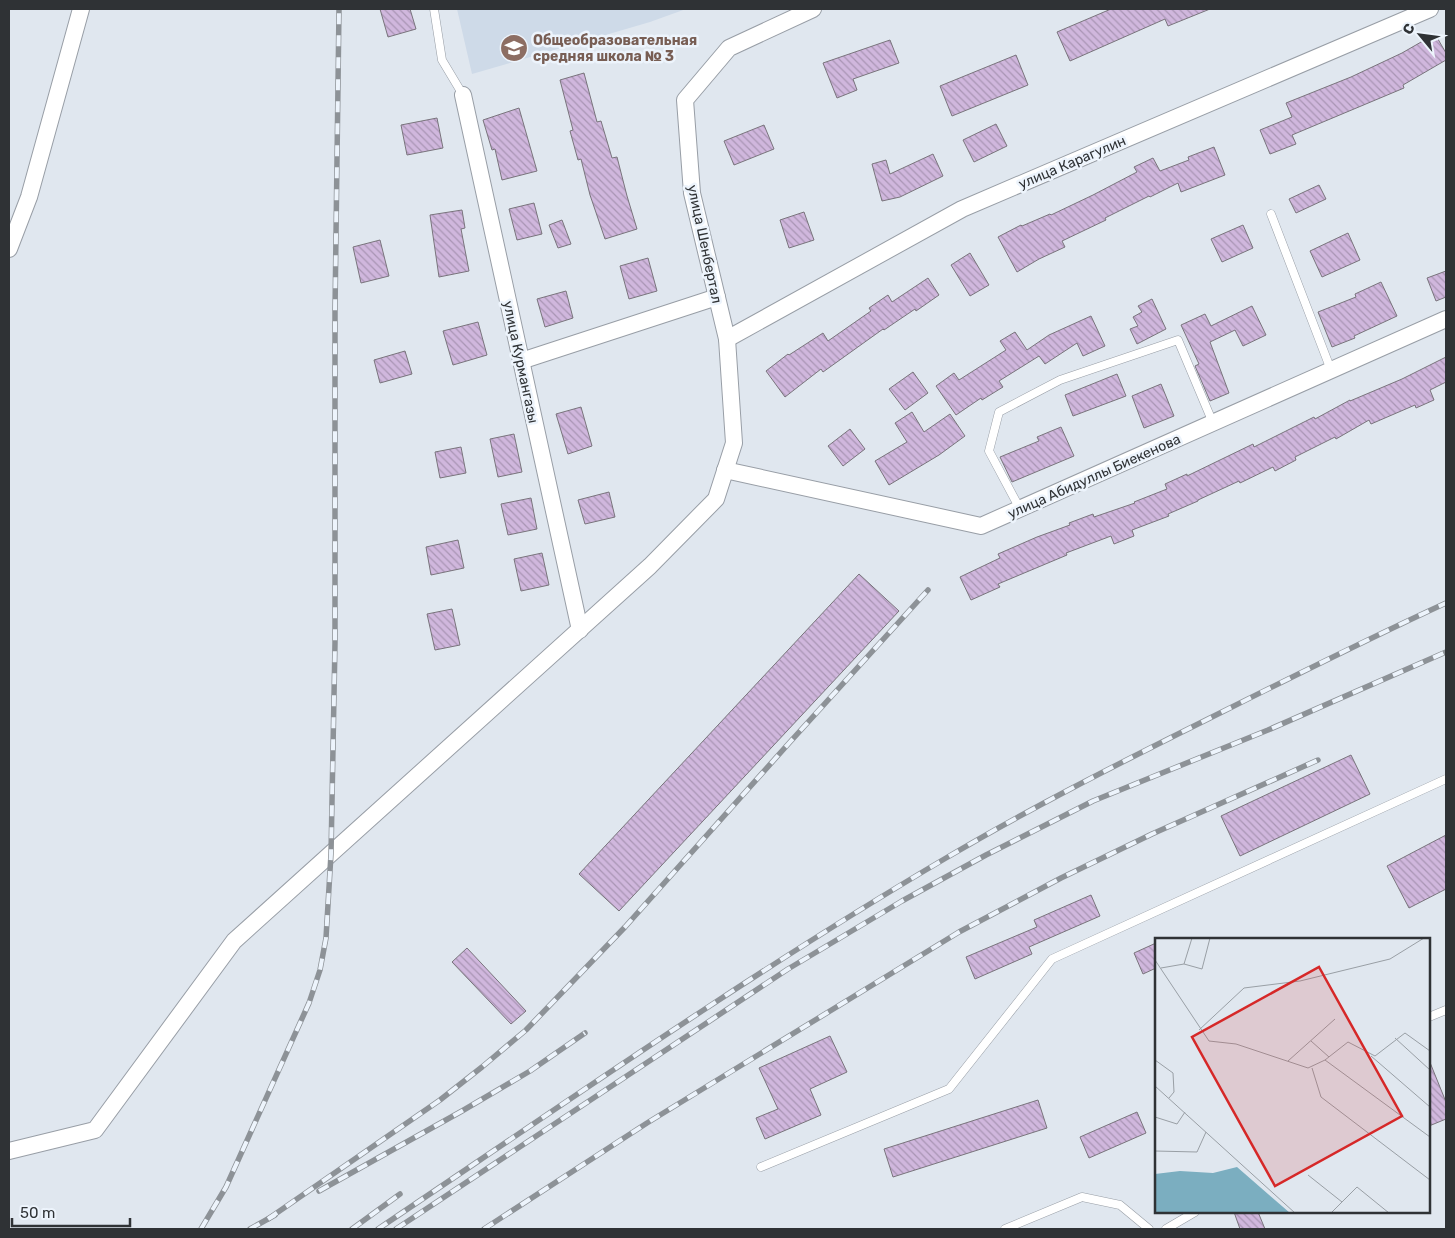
<svg xmlns="http://www.w3.org/2000/svg" width="1455" height="1238" font-family="Rubik,sans-serif">
	<style>
		.built { fill: #cedae8 }
		.building { fill: url(#building-back-hatch); stroke: #79747c }
		.lines { fill: none; stroke-linecap: round; stroke-linejoin: round }
		.lane-casing { stroke: #989ea6; stroke-width: 9 }
		.street-casing { stroke: #989ea6; stroke-width: 18 }
		.lane { stroke: #fff; stroke-width: 8 }
		.street { stroke: #fff; stroke-width: 16 }
		.rail-casing { stroke: #8d9297; stroke-width: 5.5 }
		.rail { stroke: #edf4fc; stroke-width: 4; stroke-dasharray: 11; stroke-linecap: butt }
		.labels { text-anchor: middle; stroke-width: 5; stroke-linejoin: round; paint-order: stroke }
		.education-label { font-size: 14px; font-weight: bold; fill: #785e54; stroke: #edf4fc; text-anchor: start }
		.street-label { font-size: 14px; fill: #2f3235; stroke: #edf4fc }
		.inset-road { fill: none; stroke: #999fa5; stroke-width: 1 }
		.view { fill: #d62828; fill-opacity: 0.15; stroke: #d62828; stroke-width: 2.5 }
		.inset-edge { fill: none; stroke: #2f3235; stroke-width: 2.5 }
	</style>
	<defs>
		<pattern id="building-back-hatch" width="6" height="6" patternUnits="userSpaceOnUse" patternTransform="scale(1.25)"><rect width="6" height="6" fill="#d0b7dd"/><path d="M-1 5l2 2M0 0l6 6M5-1l2 2" fill="none" stroke="#a995b4"/></pattern>
	</defs>
	<rect width="100%" height="100%" fill="#e0e7ef"/>
	<path class="built" d="M457,9H686L650,22L472,74Z"/>
	<g class="building">
		<path d="M380,9H410L416,29L388,37Z"/>
		<path d="M1111,9H1210L1168,26L1165,19L1070,61L1057,32Z"/>
		<path d="M1435,34L1446,53V60L1403,85L1404,88L1292,135L1296,144L1270,154L1260,130L1292,117L1286,103L1351,77L1402,53Z"/>
		<path d="M890,40L899,63L853,79L857,90L837,98L823,63Z"/>
		<path d="M1016,55L1028,85L952,116L940,86Z"/>
		<path d="M584,73L597,122L601,121L612,158L617,157L627,196L637,229L605,239L590,195L581,159L578,160L570,131L573,130L560,80Z"/>
		<path d="M519,108L537,171L502,180L495,149L492,150L483,120Z"/>
		<path d="M437,118L443,148L407,155L401,125Z"/>
		<path d="M996,124L1007,146L974,162L963,140Z"/>
		<path d="M764,125L774,149L734,165L724,141Z"/>
		<path d="M1214,147L1225,175L1181,192L1178,183L1150,197L1149,196L1105,218L1106,220L1062,241L1065,247L1039,259L1017,272L998,237L1021,225L1022,226L1050,214L1051,215L1093,195L1137,172L1134,167L1153,158L1160,171L1189,160L1188,157Z"/>
		<path d="M933,154L943,176L900,197L882,201L872,164L886,160L890,174Z"/>
		<path d="M1319,185L1326,199L1296,213L1289,199Z"/>
		<path d="M534,203L542,234L517,240L509,209Z"/>
		<path d="M462,210L465,228L461,229L469,271L439,277L430,215Z"/>
		<path d="M804,212L814,240L789,248L780,220Z"/>
		<path d="M562,220L571,244L558,248L549,225Z"/>
		<path d="M1243,225L1253,248L1222,262L1211,239Z"/>
		<path d="M1348,233L1360,260L1322,277L1310,251Z"/>
		<path d="M380,240L389,276L361,283L353,247Z"/>
		<path d="M970,253L989,285L970,296L951,265Z"/>
		<path d="M648,258L657,291L629,299L620,266Z"/>
		<path d="M1446,271V297L1436,301L1427,278Z"/>
		<path d="M928,278L939,295L916,311L915,309L884,330L883,329L823,372L821,369L785,397L766,371L788,354L789,355L823,333L828,341L871,311L869,308L888,295L892,302Z"/>
		<path d="M1381,282L1397,316L1354,336L1355,338L1332,347L1318,312L1356,297L1355,294Z"/>
		<path d="M566,291L573,318L545,327L537,299Z"/>
		<path d="M1152,299L1166,329L1137,344L1130,329L1138,326L1133,317L1142,312L1138,306Z"/>
		<path d="M1252,306L1266,335L1243,346L1235,330L1210,342L1229,393L1210,401L1195,366L1199,364L1181,325L1205,314L1211,326Z"/>
		<path d="M1091,316L1105,346L1083,356L1077,343L1045,364L1039,356L999,381L1003,387L982,400L981,398L956,415L936,386L954,373L959,380L1006,350L1000,341L1015,332L1027,350L1049,335Z"/>
		<path d="M478,322L487,355L453,365L443,331Z"/>
		<path d="M405,351L412,374L380,383L374,360Z"/>
		<path d="M1446,357V382L1430,390L1434,400L1416,408L1415,405L1371,424L1369,420L1336,439L1335,437L1295,457L1296,460L1275,471L1273,467L1240,483L1239,481L1198,500V501L1168,514L1169,516L1132,530L1134,536L1114,544L1111,536L1066,553L1067,555L998,584L1000,587L971,600L960,577L1000,558L998,554L1037,537L1070,525L1069,523L1093,514L1094,517L1135,503L1134,502L1167,489L1165,484L1187,474V476L1253,444L1254,447L1314,417L1315,419L1350,400V401L1402,379Z"/>
		<path d="M913,372L928,393L905,410L889,389Z"/>
		<path d="M1117,374L1126,396L1073,416L1065,395Z"/>
		<path d="M1161,384L1174,416L1144,428L1132,396Z"/>
		<path d="M581,407L592,446L568,454L556,414Z"/>
		<path d="M912,412L924,432L950,414L965,436L939,455L889,485L875,461L907,442L895,423Z"/>
		<path d="M1061,427L1074,456L1012,482L1000,457L1039,441L1037,437Z"/>
		<path d="M850,429L865,449L843,466L828,446Z"/>
		<path d="M514,434L522,472L498,477L490,439Z"/>
		<path d="M461,447L466,473L440,478L435,452Z"/>
		<path d="M609,492L615,517L585,524L578,500Z"/>
		<path d="M531,498L537,529L508,535L501,504Z"/>
		<path d="M458,540L464,568L431,575L426,547Z"/>
		<path d="M542,553L549,585L521,591L514,559Z"/>
		<path d="M859,574L899,611L619,911L579,874Z"/>
		<path d="M452,609L460,645L435,650L427,614Z"/>
		<path d="M1351,755L1370,794L1240,856L1221,816Z"/>
		<path d="M1446,835V889L1409,908L1387,866Z"/>
		<path d="M1091,895L1100,916L1029,947L1032,954L975,979L966,957L1037,927L1034,920Z"/>
		<path d="M1156,943V968L1143,974L1134,953Z"/>
		<path d="M467,948L526,1011L511,1024L452,962Z"/>
		<path d="M830,1036L847,1072L810,1089L821,1115L765,1139L756,1118L778,1109L759,1068Z"/>
		<path d="M1429,1060L1446,1102V1119L1429,1126Z"/>
		<path d="M1038,1100L1047,1128L893,1177L884,1149Z"/>
		<path d="M1137,1112L1146,1133L1089,1158L1080,1137Z"/>
		<path d="M1234,1212H1258L1265,1229H1240Z"/>
	</g>
	<g class="lines">
		<g class="lane-casing">
			<g id="lane">
				<path d="M434,9L442,60L463,95"/>
				<path d="M1271,214L1331,370"/>
				<path d="M1020,509L989,451L999,412L1060,380L1178,340L1213,423"/>
				<path d="M1429,1017L1446,1010"/>
				<path d="M761,1167L949,1089L1052,959L1446,779"/>
				<path d="M1005,1229L1082,1197L1120,1205L1149,1229"/>
				<path d="M1166,1229L1195,1212"/>
			</g>
		</g>
		<g class="street-casing">
			<g id="street">
				<path d="M463,95L580,630"/>
				<path d="M9,249L29,197L81,9"/>
				<path d="M727,339L962,209L1430,9"/>
				<path d="M521,361L717,297"/>
				<path d="M725,470L981,526L1446,319"/>
				<path d="M9,1151L95,1130L234,941L650,566L716,499L734,443L727,339L692,193L685,100L729,48L813,9"/>
			</g>
		</g>
		<use href="#lane" class="lane"/>
		<use href="#street" class="street"/>
		<g class="rail-casing">
			<g id="rail">
				<path d="M319,1191L462,1111L530,1071L585,1033"/>
				<path d="M268,1219L440,1100L482,1067L526,1030L625,927L790,742L928,590"/>
				<path d="M201,1229L226,1187L309,1003L320,970L326,938L331,854L335,643V311L339,9"/>
				<path d="M250,1229L275,1215"/>
				<path d="M352,1229L400,1194"/>
				<path d="M378,1229C565,1103 751,973 946,858C1027,810 1110,768 1194,726C1278,684 1361,642 1446,603"/>
				<path d="M396,1229L788,969L902,901L986,855L1093,801L1268,730L1446,652"/>
				<path d="M484,1229L647,1123L959,932L1061,878L1152,834L1318,760"/>
			</g>
		</g>
		<use href="#rail" class="rail"/>
	</g>
	<defs>
		<g id="school-disc" transform="scale(1.4375)"><circle r="9.5" fill="#8d6e63" stroke="#edf4fc"/><path d="M0-5L7-2L0 1L-7-2ZM-4 1L0 2.5L4 1V4Q0 6-4 4Z" fill="#fff"/></g>
	</defs>
	<g fill-rule="evenodd">
		<use href="#school-disc" x="514" y="48"/>
	</g>
	<g class="labels">
		<g class="education-label">
			<text x="533" y="45">Общеобразовательная<tspan x="533" dy="16">средняя школа № 3</tspan></text>
		</g>
		<g class="street-label">
			<text transform="translate(1072 162) rotate(-23)" y="5">улица Карагулин</text>
			<text transform="translate(705 244) rotate(78)" y="5">улица Шенбертал</text>
			<text transform="translate(521 362) rotate(78)" y="5">улица Курмангазы</text>
			<text transform="translate(1094 476) rotate(-24)" y="5">улица Абидуллы Биекенова</text>
		</g>
	</g>
	<g transform="translate(1155 938)">
		<rect width="275" height="275" fill="#e0e7ef"/>
		<path d="M82,229L135,275H0V236L25,233L58,235Z" fill="#7baec0"/>
		<path class="inset-road" d="M0,22L54,103L81,106L153,130L170,122L193,104L220,118L250,95L275,113M29,26L47,31L55,0M6,30L29,26L37,0M44,92L89,50L145,43L235,21L269,0M240,100L275,132M156,103L174,119M216,118L275,169M0,122L18,135L19,154L14,160M170,122L275,199M133,123L180,81M157,130L166,159L275,242M0,148L140,275M0,179L22,186L30,174M0,213L42,214L51,194M153,237L187,264M176,275L202,249L234,275"/>
		<path class="view" d="M164,29L247,178L120,248L37,99Z"/>
		<rect width="275" height="275" class="inset-edge"/>
	</g>
	<rect width="1455" height="1238" fill="none" stroke="#2f3235" stroke-width="20"/>
	<g transform="translate(1420 35) rotate(299)" stroke="#edf4fc" stroke-width="4" paint-order="stroke">
	<path d="M0-4L9 19L0 12L-9 19Z" fill="#2f3235"/>
	<text y="-8" font-size="14" font-weight="bold" text-anchor="middle" fill="#2f3235">С</text>
	</g>
	<path d="M12 1218v8h118v-8" fill="none" stroke="#2f3235" stroke-width="2.5"/>
	<text x="20" y="1218" font-size="15" fill="#2f3235" stroke="#edf4fc" stroke-width="4" paint-order="stroke">50 m</text>
</svg>
